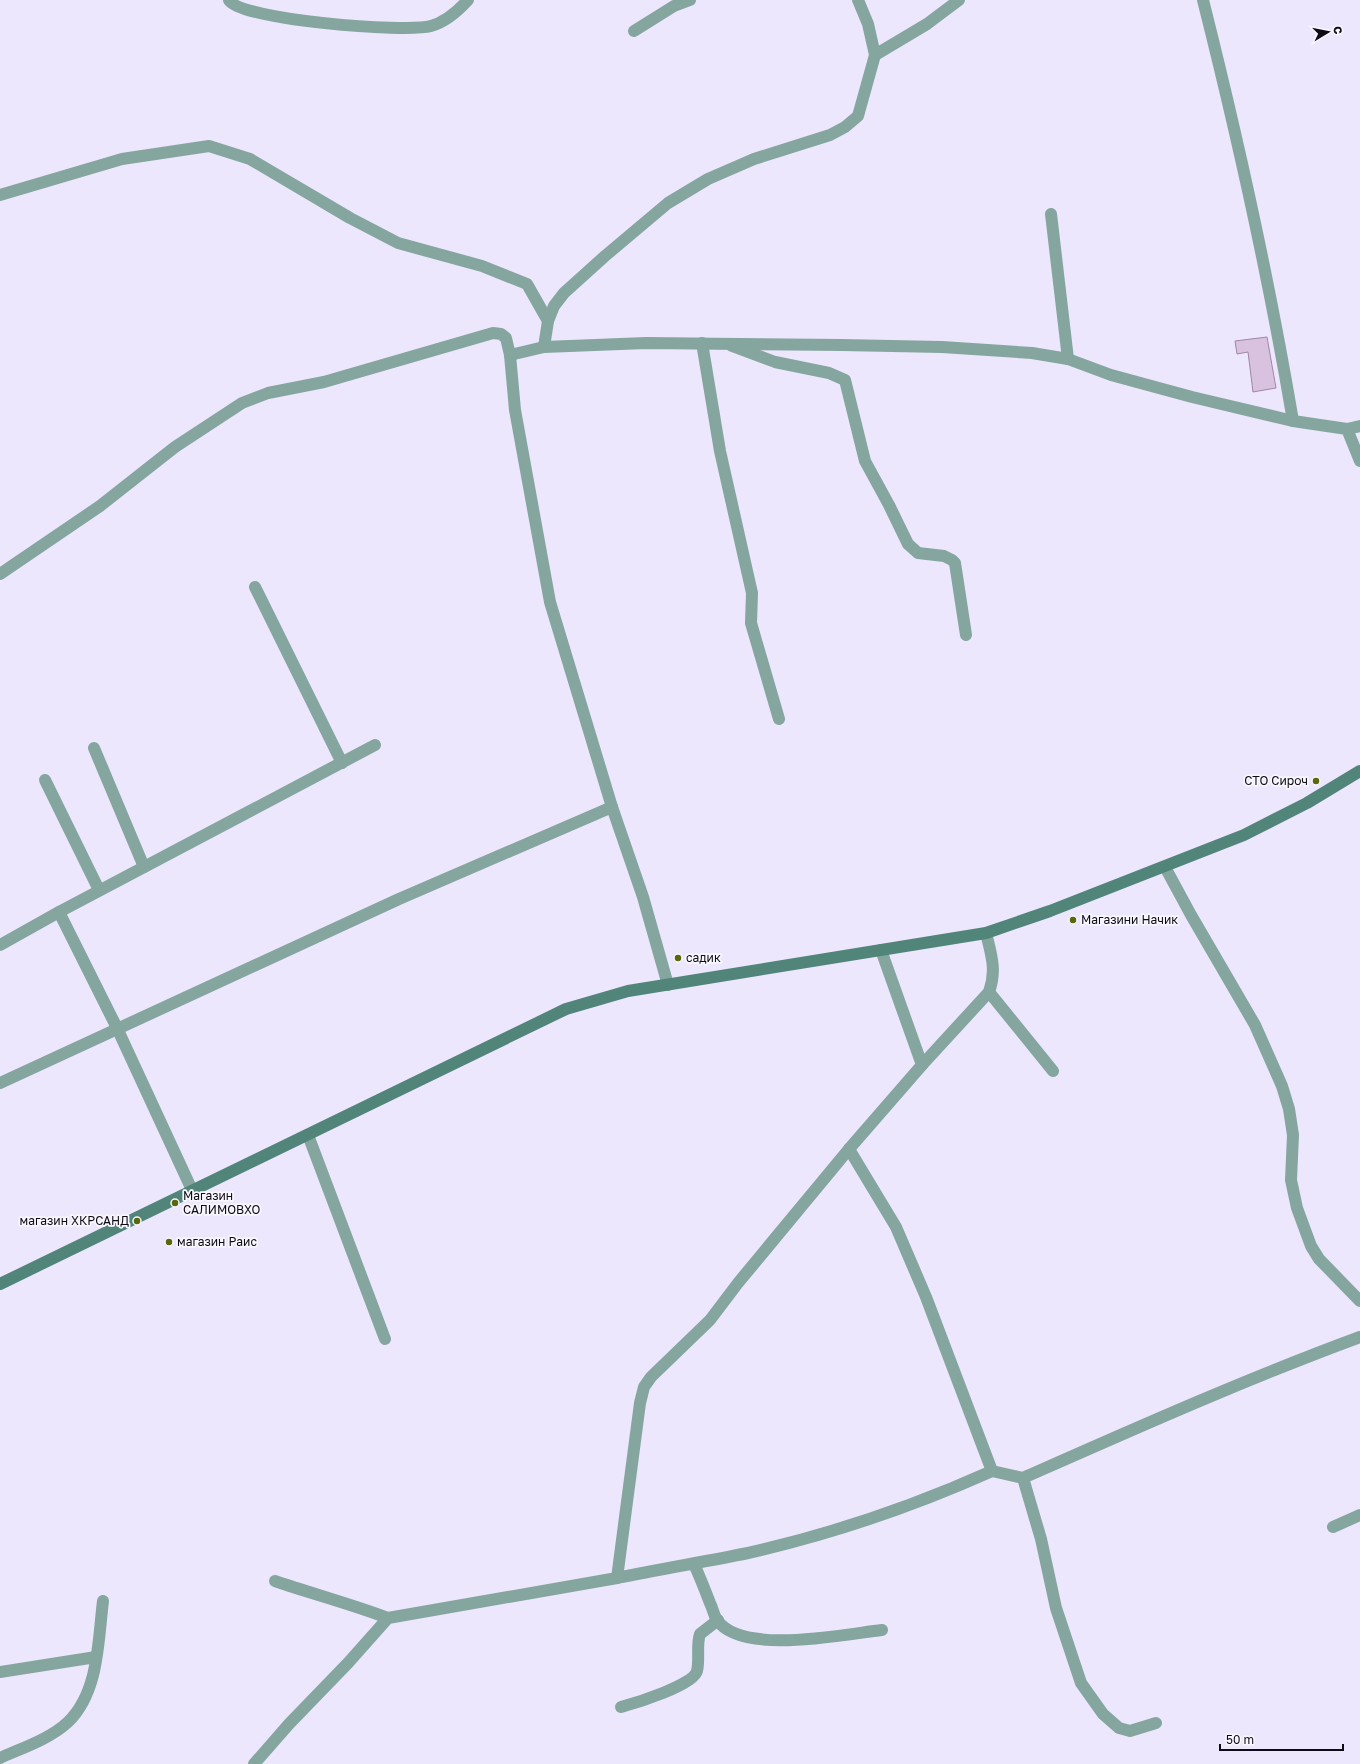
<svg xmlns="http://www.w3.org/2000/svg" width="1360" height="1764" font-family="'Golos Text',sans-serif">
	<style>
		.building { fill: #d9c1e0; stroke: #9e87a5 }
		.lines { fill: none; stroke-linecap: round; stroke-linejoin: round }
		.street { stroke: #85a69e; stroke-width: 12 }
		.secondary { stroke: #518579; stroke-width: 12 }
		.poi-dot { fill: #5a670d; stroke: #f9f7fe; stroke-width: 1.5 }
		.labels { text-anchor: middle; stroke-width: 3.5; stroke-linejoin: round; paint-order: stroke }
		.poi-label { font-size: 12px; fill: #0e0b16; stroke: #f9f7fe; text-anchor: start }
	</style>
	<rect width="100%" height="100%" fill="#ede7fd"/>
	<path class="building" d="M1267,337L1276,388L1253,392L1248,352L1237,354L1235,341Z"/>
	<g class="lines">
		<g class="street">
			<path d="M229,0C240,20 406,33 431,26C446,22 458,11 468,0"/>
			<path d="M1203,0C1238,139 1269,279 1293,421"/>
			<path d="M634,31L674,6L690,0"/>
			<path d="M875,55L927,24L959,0"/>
			<path d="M0,195L122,159L209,146L250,159L350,218L398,243L482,266L527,284L548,321"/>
			<path d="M1051,214L1068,359"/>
			<path d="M702,343L720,451L752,593L751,623L779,719"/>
			<path d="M732,346L775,362L829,373L845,380L865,461L889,505L908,544L918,553L944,556L952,560L955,563L966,635"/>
			<path d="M544,347L548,321L554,306L564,293L605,256L668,203L708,179L754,159L830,135L845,127L858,116L875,55L868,24L858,0"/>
			<path d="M510,355L544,347L646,343L841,345L942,347L1032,353L1068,359L1111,375L1192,397L1293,421L1347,429L1360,461"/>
			<path d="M1347,429L1360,426"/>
			<path d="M0,574L100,506L175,447L242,403L268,393L324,382L493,333L501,334L506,338L510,355L515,410L550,602L612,807L643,897L668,985"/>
			<path d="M255,587L342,763"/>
			<path d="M94,748L144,867"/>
			<path d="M45,780L99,890"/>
			<path d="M1165,867L1191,915L1255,1025L1282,1086L1289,1109L1293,1135L1291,1180L1297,1208L1311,1246L1319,1259L1360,1301"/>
			<path d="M59,912L117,1028L192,1190"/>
			<path d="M0,945L59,912L375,745"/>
			<path d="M989,992L1053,1071"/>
			<path d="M922,1065L989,992C997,970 991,954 986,933"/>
			<path d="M0,1083L399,899L612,807"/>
			<path d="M308,1135L385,1339"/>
			<path d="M849,1149L896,1227L926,1297L992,1471L1023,1478L1041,1539L1056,1608L1081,1683L1103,1714L1119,1728L1130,1731L1156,1723"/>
			<path d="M1023,1478C1134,1429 1246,1379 1360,1337"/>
			<path d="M1333,1527L1360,1515"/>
			<path d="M694,1564C700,1577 705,1590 710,1603C713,1609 714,1616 717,1620C742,1656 845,1634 882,1630"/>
			<path d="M617,1578C660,1569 704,1562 748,1553C832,1534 914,1506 992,1471"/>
			<path d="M275,1581C313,1594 351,1604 388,1618"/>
			<path d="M0,1672L96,1657"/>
			<path d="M621,1707C636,1703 694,1685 697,1671C700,1659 696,1645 700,1634L718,1620"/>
			<path d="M0,1758C22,1748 50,1739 68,1722C99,1692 98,1641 103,1601"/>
			<path d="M254,1764L289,1724L348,1663L388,1618L617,1578L640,1403L644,1387L651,1377L710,1320L738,1283L849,1149L922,1065L881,950"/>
		</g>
		<path class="secondary" d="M0,1284L566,1009L628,991L986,933L1050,911L1244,835L1307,803L1360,771"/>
	</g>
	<g class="poi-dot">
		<circle cx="1316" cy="781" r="4"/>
		<circle cx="1073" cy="920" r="4"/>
		<circle cx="678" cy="958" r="4"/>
		<circle cx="175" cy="1203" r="4"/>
		<circle cx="137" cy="1221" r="4"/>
		<circle cx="169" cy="1242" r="4"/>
	</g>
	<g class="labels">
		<g class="poi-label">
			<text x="1308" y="785" text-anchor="end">СТО Сироч</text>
			<text x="1081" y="924">Магазини Начик</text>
			<text x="686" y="962">садик</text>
			<text x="183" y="1200">Магазин<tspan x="183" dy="14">САЛИМОВХО</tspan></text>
			<text x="129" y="1225" text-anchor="end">магазин ХКРСАНД</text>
			<text x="177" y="1246">магазин Раис</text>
		</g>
	</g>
	<g transform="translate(1328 32) rotate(80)" stroke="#f9f7fe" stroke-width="3" paint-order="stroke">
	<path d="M0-3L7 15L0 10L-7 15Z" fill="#0e0b16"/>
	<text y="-6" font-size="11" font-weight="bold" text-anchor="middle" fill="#0e0b16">С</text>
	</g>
	<path d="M1220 1744v6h123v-6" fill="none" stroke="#0e0b16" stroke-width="2"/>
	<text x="1226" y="1744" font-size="12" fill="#0e0b16" stroke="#f9f7fe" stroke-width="3" paint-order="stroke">50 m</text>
</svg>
